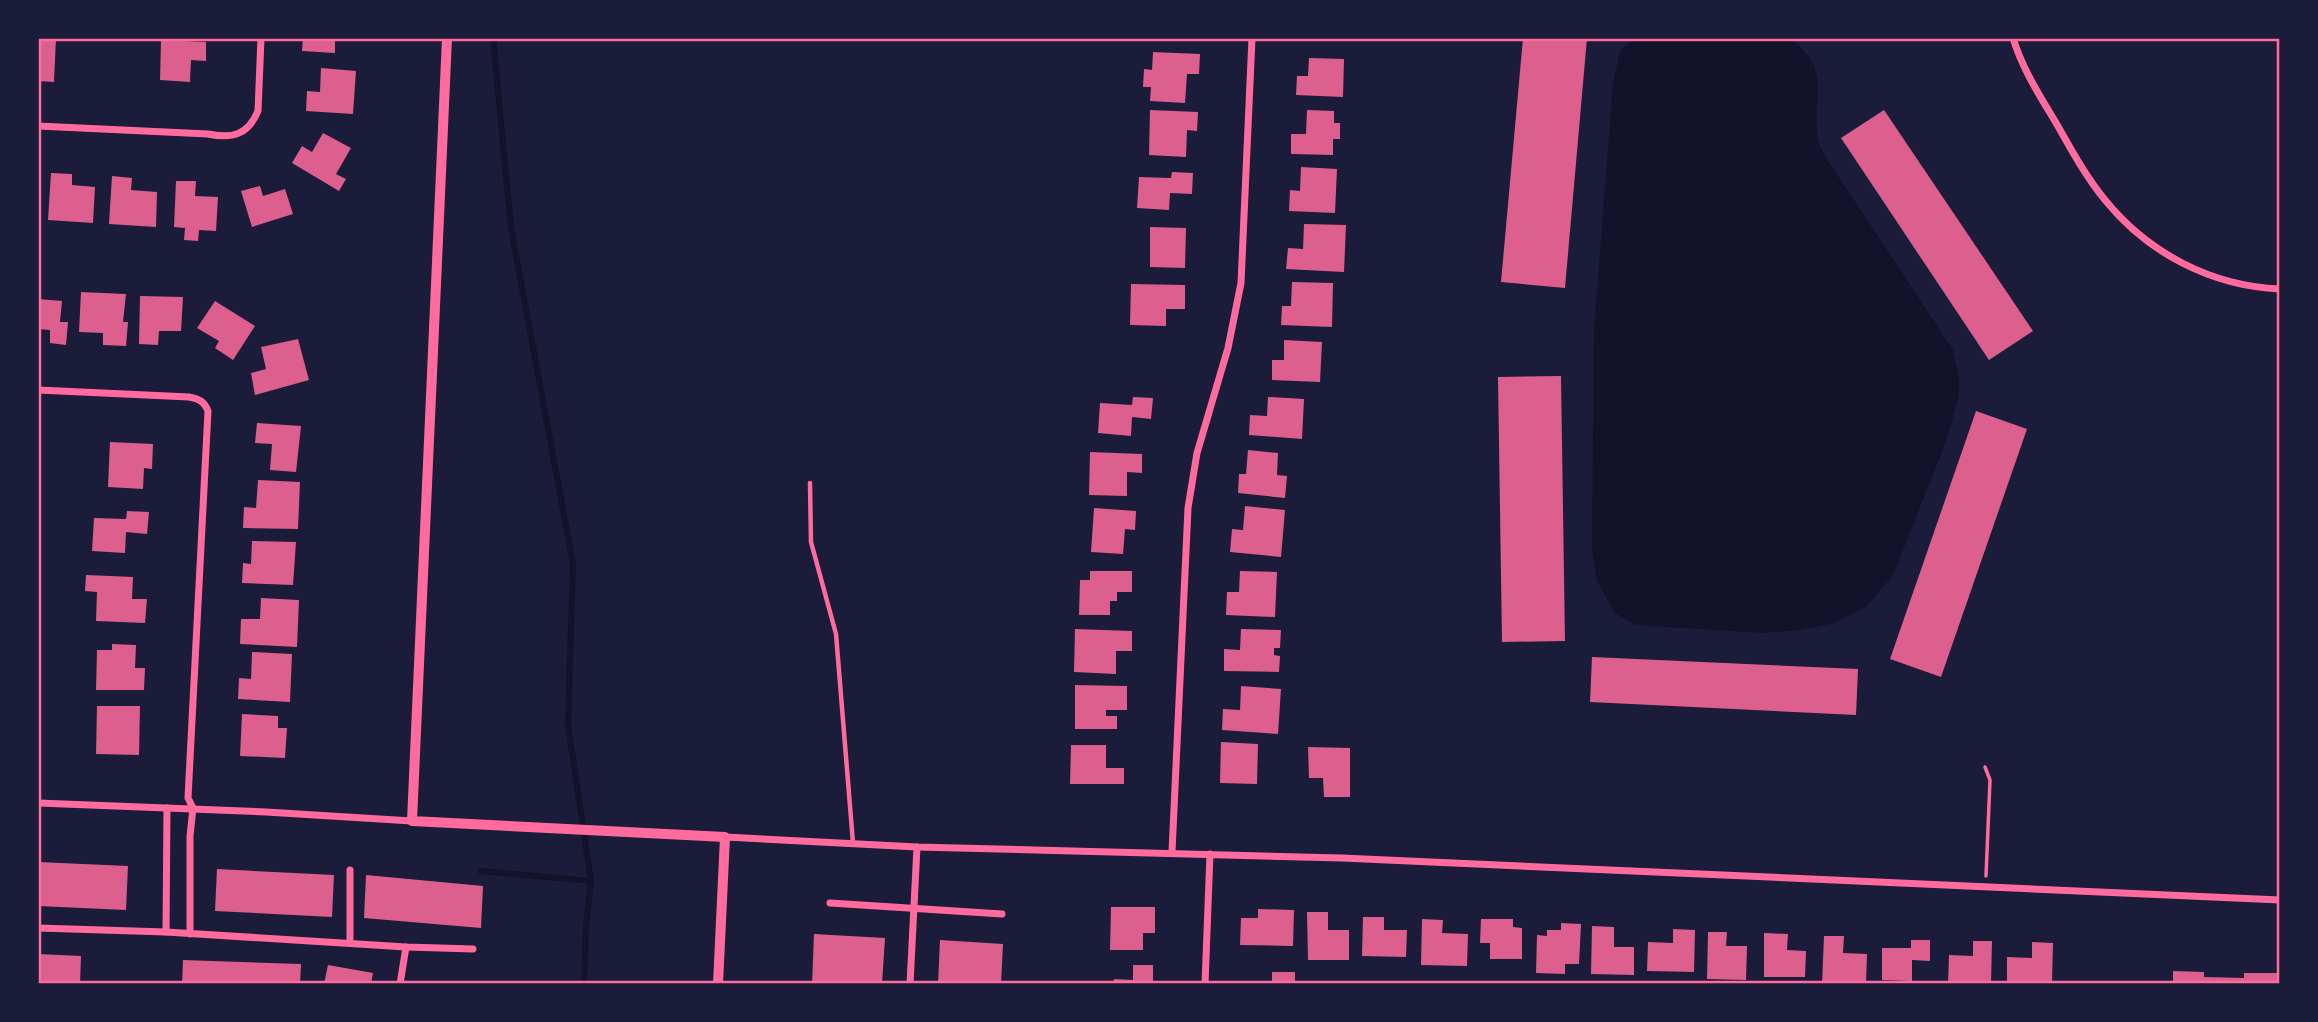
<svg xmlns="http://www.w3.org/2000/svg" width="2318" height="1022" font-family="Karla,sans-serif">
	<style>
		.water { fill: #12122b }
		.lines { fill: none; stroke-linecap: round; stroke-linejoin: round }
		.stream { stroke: #12122b; stroke-width: 6 }
		.building { fill: #dd5f8e }
		.path { stroke: #ff6b9d; stroke-width: 3.5 }
		.service { stroke: #ff6b9d; stroke-width: 4.5 }
		.minor { stroke: #ff6b9d; stroke-width: 7 }
		.tertiary { stroke: #ff6b9d; stroke-width: 10 }
		.neatline { fill: none; stroke: #ff6b9d; stroke-width: 2.5 }
	</style>
	<rect width="100%" height="100%" fill="#1b1b3a"/>
	<path class="water" d="M1632,39H1791C1833,70 1811,97 1818,138C1819,145 1823,152 1826,158L1953,350L1959,377V397L1943,449L1893,575L1866,607L1834,623L1801,630L1762,633L1634,625L1615,613L1597,581L1592,550L1594,330L1613,84L1620,51Z"/>
	<g class="lines">
		<g class="stream">
			<path d="M493,38L511,228L573,564L568,725L591,881L586,927L584,984"/>
			<path d="M481,871L591,881"/>
		</g>
	</g>
	<g class="building">
		<path d="M38,38H56L54,82L38,81Z"/>
		<path d="M303,38H335V53L302,51Z"/>
		<path d="M1523,38H1587L1565,288L1501,282Z"/>
		<path d="M161,40L206,42V61L191,60L190,82L160,80Z"/>
		<path d="M1153,52L1200,54L1199,74H1187L1185,103L1150,101L1151,87H1143L1144,69L1152,70Z"/>
		<path d="M1309,58L1344,59L1343,97L1296,95L1297,76H1308Z"/>
		<path d="M321,68L356,71L353,114L306,111L307,91L320,92Z"/>
		<path d="M1150,110L1198,112L1197,131L1187,130L1186,157L1149,155Z"/>
		<path d="M1307,110L1334,111V123H1340V139H1333V155L1291,154V134H1306Z"/>
		<path d="M1884,110L2033,331L1989,360L1841,138Z"/>
		<path d="M323,133L351,148L336,174L346,179L339,191L292,163L302,146L312,152Z"/>
		<path d="M1301,167L1337,169L1335,213L1289,211L1290,190L1300,191Z"/>
		<path d="M1172,172L1193,173L1192,194L1170,193L1169,210L1137,208L1139,177L1171,178Z"/>
		<path d="M51,173L72,174V185L95,187L93,223L48,220Z"/>
		<path d="M112,176L132,178L131,190L157,192L156,227L109,224Z"/>
		<path d="M176,181H196L195,196L218,197L216,231L199,230L198,241L184,240L185,228L174,227Z"/>
		<path d="M260,186L263,196L285,189L293,214L252,227L241,191Z"/>
		<path d="M1304,224L1346,225L1344,272L1286,269L1288,248L1303,249Z"/>
		<path d="M1150,227L1186,228L1185,268L1150,267Z"/>
		<path d="M1292,282L1333,283L1332,327L1281,325L1282,306H1291Z"/>
		<path d="M1131,284L1185,285V309H1166V326L1130,325Z"/>
		<path d="M81,292L126,294L123,322H128L126,346L103,345V333L79,332Z"/>
		<path d="M140,296L183,297L181,331H159L158,345L139,344Z"/>
		<path d="M38,299L62,301L60,322H68L66,345L50,343V330L38,329Z"/>
		<path d="M215,301L255,326L233,360L215,348L219,341L197,328Z"/>
		<path d="M298,339L309,380L255,395L251,373L266,369L261,347Z"/>
		<path d="M1284,340L1322,342L1320,382L1272,380V360H1284Z"/>
		<path d="M1561,376L1565,641L1502,642L1498,377Z"/>
		<path d="M1133,397L1153,398L1151,419L1132,417L1131,436L1098,433L1100,403L1132,405Z"/>
		<path d="M1268,397L1304,399L1302,439L1249,435L1250,415L1267,416Z"/>
		<path d="M1976,411L2027,429L1941,677L1890,659Z"/>
		<path d="M257,423L301,426L296,472L270,470L272,444L255,443Z"/>
		<path d="M110,442L153,444L152,469L144,468L143,489L108,487Z"/>
		<path d="M1248,450L1278,453L1277,475L1287,476L1285,498L1238,493L1239,474H1246Z"/>
		<path d="M1090,452L1142,454V473L1127,472V496L1089,495Z"/>
		<path d="M258,480L300,482L298,529L243,528L244,507L256,508Z"/>
		<path d="M1245,506L1285,510L1281,557L1230,552L1232,529L1243,530Z"/>
		<path d="M1094,508L1136,511L1135,530L1125,529L1123,554L1091,552Z"/>
		<path d="M127,511L149,512L147,534L126,532L125,553L92,551L94,518L126,519Z"/>
		<path d="M252,541L296,542L293,585L242,583L243,563L251,564Z"/>
		<path d="M1090,571H1132V592H1117V601H1110V615H1079L1080,580H1090Z"/>
		<path d="M1240,571L1277,572L1275,617L1226,615L1227,592H1239Z"/>
		<path d="M86,575L133,577L132,599H147L145,623L96,621L97,592L85,591Z"/>
		<path d="M261,598L299,600L297,647L240,644L241,619H260Z"/>
		<path d="M1075,629L1132,631V651H1116V674L1074,672Z"/>
		<path d="M1241,629L1281,630L1280,648H1274V655L1280,656L1279,672L1224,671V649L1240,650Z"/>
		<path d="M112,644L136,645L135,668H145L144,690H96L97,650H112Z"/>
		<path d="M252,652L292,654L290,702L238,699L239,678L251,679Z"/>
		<path d="M1592,657L1858,669L1856,715L1590,702Z"/>
		<path d="M1075,685L1127,686V710H1106V716H1117V729H1075Z"/>
		<path d="M1241,686L1281,689L1278,734L1222,730L1223,709L1240,710Z"/>
		<path d="M97,706H140L139,755L96,754Z"/>
		<path d="M242,714L278,716V728H287L285,758L240,756Z"/>
		<path d="M1221,742L1258,744L1257,784L1220,783Z"/>
		<path d="M1071,745H1106V768H1124V784H1070Z"/>
		<path d="M1308,747L1350,748V797H1324L1323,778H1309Z"/>
		<path d="M38,862L128,866L126,910L38,906Z"/>
		<path d="M217,869L334,875L332,917L215,911Z"/>
		<path d="M366,875L483,886L481,928L364,918Z"/>
		<path d="M1111,907H1155V933H1143V950H1110Z"/>
		<path d="M1258,909L1294,910L1293,946L1240,945L1241,918H1258Z"/>
		<path d="M1307,912H1328V930H1349V960H1308Z"/>
		<path d="M1363,917H1384V930H1407L1406,957L1362,956Z"/>
		<path d="M1422,919L1443,920L1442,933L1468,934L1467,966L1421,965Z"/>
		<path d="M1481,919H1513V927L1522,928V959H1490V943H1480Z"/>
		<path d="M1561,923L1581,924L1579,964H1565V974L1536,973L1537,935L1547,936V930H1561Z"/>
		<path d="M1592,926L1614,927V947H1634V975L1591,974Z"/>
		<path d="M1673,929L1695,930L1694,972L1647,971L1648,942L1673,943Z"/>
		<path d="M1708,932H1727L1726,946H1747L1746,980L1707,979Z"/>
		<path d="M1764,933L1788,934L1787,950L1806,951L1805,977H1764Z"/>
		<path d="M814,934L885,938L882,984H812Z"/>
		<path d="M1824,936H1844L1843,953L1867,954L1866,984H1822Z"/>
		<path d="M940,940L1003,944L1001,984H938Z"/>
		<path d="M1911,940H1930V961L1912,960V981L1882,980V948H1911Z"/>
		<path d="M1973,941H1992L1991,984H1948L1949,955L1973,956Z"/>
		<path d="M2032,942L2053,943L2052,984H2007V957L2032,958Z"/>
		<path d="M38,954L81,956L80,984H38Z"/>
		<path d="M183,960L301,964L300,984H182Z"/>
		<path d="M328,965L373,973L371,984H324Z"/>
		<path d="M1133,965H1153V984H1113L1114,979L1133,980Z"/>
		<path d="M2173,971L2204,972V977L2244,978V973H2280V984H2173Z"/>
		<rect x="1272" y="972" width="23" height="12"/>
	</g>
	<g class="lines">
		<path class="path" d="M1985,767L1990,780L1986,876"/>
		<path class="service" d="M810,483L811,542L836,634L853,843"/>
		<g class="minor">
			<path d="M2013,38C2023,71 2042,99 2059,128C2073,153 2087,178 2105,200C2148,253 2211,286 2280,289"/>
			<path d="M38,126L208,134C232,139 248,135 258,111L261,38"/>
			<path d="M38,390L189,397C199,399 204,401 208,411L188,798L193,808L190,836V934"/>
			<path d="M38,803L266,812L412,821"/>
			<path d="M725,837L917,847L1342,858L2280,900"/>
			<path d="M1172,852L1188,508L1197,453L1228,348L1241,283L1252,38"/>
			<path d="M830,903L1002,914"/>
			<path d="M38,928L166,932L406,947L473,949"/>
			<path d="M166,932L167,808"/>
			<path d="M350,943V870"/>
			<path d="M400,984L406,947"/>
			<path d="M910,984L917,847"/>
			<path d="M1205,984L1210,854"/>
		</g>
		<path class="tertiary" d="M447,38L412,821L725,837L718,984"/>
	</g>
	<rect width="2318" height="1022" fill="none" stroke="#1b1b3a" stroke-width="80"/>
	<rect x="40" y="40" width="2238" height="942" class="neatline"/>
</svg>
